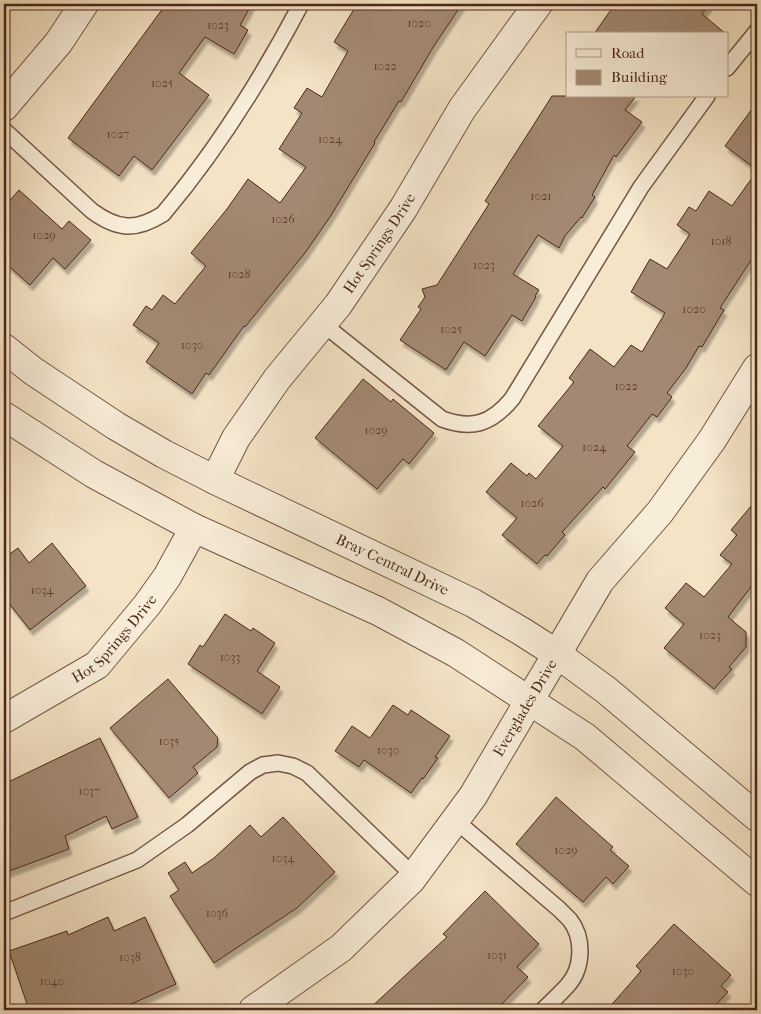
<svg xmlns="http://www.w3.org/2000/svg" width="761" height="1014" font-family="'IM FELL French Canon',serif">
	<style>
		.building { fill: #a38973; stroke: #4b271a; filter: url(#shadow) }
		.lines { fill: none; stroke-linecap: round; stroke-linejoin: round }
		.service-casing { stroke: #755645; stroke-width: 18 }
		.minor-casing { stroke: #755645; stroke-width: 30 }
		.tertiary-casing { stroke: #755645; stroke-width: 30 }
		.service { stroke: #f8edd9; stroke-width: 15 }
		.minor { stroke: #f8edd9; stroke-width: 28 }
		.tertiary { stroke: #f8edd9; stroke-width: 28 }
		.labels { text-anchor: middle; stroke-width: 4; stroke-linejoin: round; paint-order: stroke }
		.number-label { font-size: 12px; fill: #614030 }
		.street-label { font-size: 15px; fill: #4b271a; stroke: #f8edd9 }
	</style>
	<defs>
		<filter id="shadow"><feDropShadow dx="3" dy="5.5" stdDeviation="1" flood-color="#0004"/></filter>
	</defs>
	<rect width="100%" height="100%" fill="#f4e3c5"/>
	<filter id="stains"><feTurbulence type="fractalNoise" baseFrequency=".004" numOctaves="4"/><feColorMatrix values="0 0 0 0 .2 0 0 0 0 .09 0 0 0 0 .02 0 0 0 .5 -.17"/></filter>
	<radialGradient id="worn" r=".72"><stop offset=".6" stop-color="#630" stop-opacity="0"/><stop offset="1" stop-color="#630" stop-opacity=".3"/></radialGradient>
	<g class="building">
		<path d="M166,4H252L240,25L248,30L234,54L205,37L179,73L209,95L152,170L134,156L119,176L68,138Z"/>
		<path d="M357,4H462L432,49L401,102L399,101L374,142L375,143L330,217L305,253L245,327L244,326L209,375L206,373L192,394L146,362L159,343L133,325L146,306L152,310L163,295L175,304L206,266L191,253L227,209L248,179L280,203L306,167L279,149L302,113L294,108L307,88L322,97L348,51L334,42Z"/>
		<path d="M615,4H710L702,14L726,34H594Z"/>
		<path d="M552,96H636L625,110L642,122L616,157L614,155L592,195L595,197L582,218L581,217L565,236L559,248L538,235L513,274L539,290L535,296L536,297L522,321L512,315L485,356L464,342L446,370L400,340L421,309L418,307L425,297L422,289L437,285L489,204L485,201Z"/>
		<path d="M757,102V170L725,146Z"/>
		<path d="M757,171V251L720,308L724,310L702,347L699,346L686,368L667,393L672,397L657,417L652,414L627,446L635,452L605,489L603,487L562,532L565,535L547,556L545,555L537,564L502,535L517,518L486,492L511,463L527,476L529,473L536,479L563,446L538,426L574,382L569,378L590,349L614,367L631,345L642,352L665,313L631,292L650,259L667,269L690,234L677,225L689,207L696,211L709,191L732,206Z"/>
		<path d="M19,190L62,229L69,221L91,240L65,269L53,258L30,285L4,262V207Z"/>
		<path d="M363,379L391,402L393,399L434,433L409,464L403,459L377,489L315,438Z"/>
		<path d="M757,499V579L728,617L746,632V647L729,667L732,669L714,689L664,648L684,624L665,608L686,583L704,597L732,564L720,555L737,535L731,530Z"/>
		<path d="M52,543L86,586L30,630L4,597V558L18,548L29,563Z"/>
		<path d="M225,614L251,631L253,628L275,643L257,671L280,687L262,714L188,664L200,645L203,647Z"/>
		<path d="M168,679L218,738L217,747L193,767L198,773L169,798L110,728Z"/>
		<path d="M393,705L408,715L411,710L450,736L435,757L438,758L423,779L422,778L411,793L364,760L359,767L335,751L352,726L370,738Z"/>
		<path d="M100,738L138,817L112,829L106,816L65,836L69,849L4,873V784Z"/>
		<path d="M556,797L613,847L610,850L629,866L613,884L606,877L583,902L516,844Z"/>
		<path d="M283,817L335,872L297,908L214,963L170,896L179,890L168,873L185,862L192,873L214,858L250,825L261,837Z"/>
		<path d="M485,891L539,944L517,967L528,977L496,1010H368L447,937L443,934Z"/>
		<path d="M108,917L114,931L145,917L176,984L118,1010H29L9,951L67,931L68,935Z"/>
		<path d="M674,924L731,975L721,986L728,992L711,1010H607L641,971L636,966Z"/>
	</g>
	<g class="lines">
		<g class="service-casing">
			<g id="service">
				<path d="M727,68L757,31"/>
				<path d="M4,130L92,211C118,230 136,231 163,214C217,150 262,78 301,4"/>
				<path d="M323,324L442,419C472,430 491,424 512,399L641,187L707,96"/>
				<path d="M455,820L559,909C562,912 566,916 570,920C584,938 583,968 568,985C560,994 551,1002 543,1010"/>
				<path d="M4,913L137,860L187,825L250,772L263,765L278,763L293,766L307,773L414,876"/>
			</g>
		</g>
		<g class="minor-casing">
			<g id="minor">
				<path d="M4,107L59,42L84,4"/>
				<path id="s1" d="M215,480L236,438L277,379L338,305L403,209L462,109L538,4"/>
				<path id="s2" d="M4,719L97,665L147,605L167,577L194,528"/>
				<path id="s3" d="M253,1010L341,948L411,880L473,796L600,581L660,512L712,440L757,368"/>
			</g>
		</g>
		<g class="tertiary-casing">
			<g id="tertiary">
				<path id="s4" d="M4,348L33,371L116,426L164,454L215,480L473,603L521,631L557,654L606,690L757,817"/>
				<path d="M4,416L94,474L194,528L378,611L456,653L585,737L757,882"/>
			</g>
		</g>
		<use href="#service" class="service"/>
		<use href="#minor" class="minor"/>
		<use href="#tertiary" class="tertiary"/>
	</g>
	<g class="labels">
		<g class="number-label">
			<text x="419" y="27">1020</text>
			<text x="218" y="29">1023</text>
			<text x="385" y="70">1022</text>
			<text x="162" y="87">1025</text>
			<text x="118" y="138">1027</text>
			<text x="330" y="143">1024</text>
			<text x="541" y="200">1021</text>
			<text x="283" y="223">1026</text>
			<text x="44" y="239">1029</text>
			<text x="721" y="245">1018</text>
			<text x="484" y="269">1023</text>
			<text x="239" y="278">1028</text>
			<text x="694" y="313">1020</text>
			<text x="451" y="333">1025</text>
			<text x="192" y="349">1030</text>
			<text x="626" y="390">1022</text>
			<text x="376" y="434">1029</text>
			<text x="594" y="451">1024</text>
			<text x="532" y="507">1026</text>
			<text x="42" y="594">1034</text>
			<text x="710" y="639">1023</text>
			<text x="230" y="661">1033</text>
			<text x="169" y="745">1035</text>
			<text x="388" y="754">1030</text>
			<text x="89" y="795">1037</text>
			<text x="566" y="854">1029</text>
			<text x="283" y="862">1034</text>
			<text x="217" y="917">1036</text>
			<text x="497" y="959">1031</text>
			<text x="130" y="961">1038</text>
			<text x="683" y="975">1030</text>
			<text x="52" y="985">1040</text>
		</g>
		<g class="street-label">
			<text dy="5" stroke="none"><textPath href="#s1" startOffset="289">Hot Springs Drive</textPath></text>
			<text dy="5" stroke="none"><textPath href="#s4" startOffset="446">Bray Central Drive</textPath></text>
			<text dy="5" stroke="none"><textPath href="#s2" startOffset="138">Hot Springs Drive</textPath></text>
			<text dy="5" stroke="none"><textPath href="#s3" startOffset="412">Everglades Drive</textPath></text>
		</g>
	</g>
	<rect width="761" height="1014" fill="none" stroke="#f4e3c5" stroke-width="20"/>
	<rect x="5" y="5" width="751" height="1004" fill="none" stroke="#4b271a" stroke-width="2.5"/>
	<rect x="10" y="10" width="741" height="994" fill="none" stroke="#4b271a"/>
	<rect x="566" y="32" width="162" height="65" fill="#f8edd9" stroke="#b39e8d"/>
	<rect x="576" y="49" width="25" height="8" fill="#f8edd9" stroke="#b39e8d"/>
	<text x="611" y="58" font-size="15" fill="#4b271a">Road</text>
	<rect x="576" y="70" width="25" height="15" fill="#a38973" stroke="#b39e8d"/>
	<text x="611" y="82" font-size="15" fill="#4b271a">Building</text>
	<rect width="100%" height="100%" filter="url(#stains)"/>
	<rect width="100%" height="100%" fill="url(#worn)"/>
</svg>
